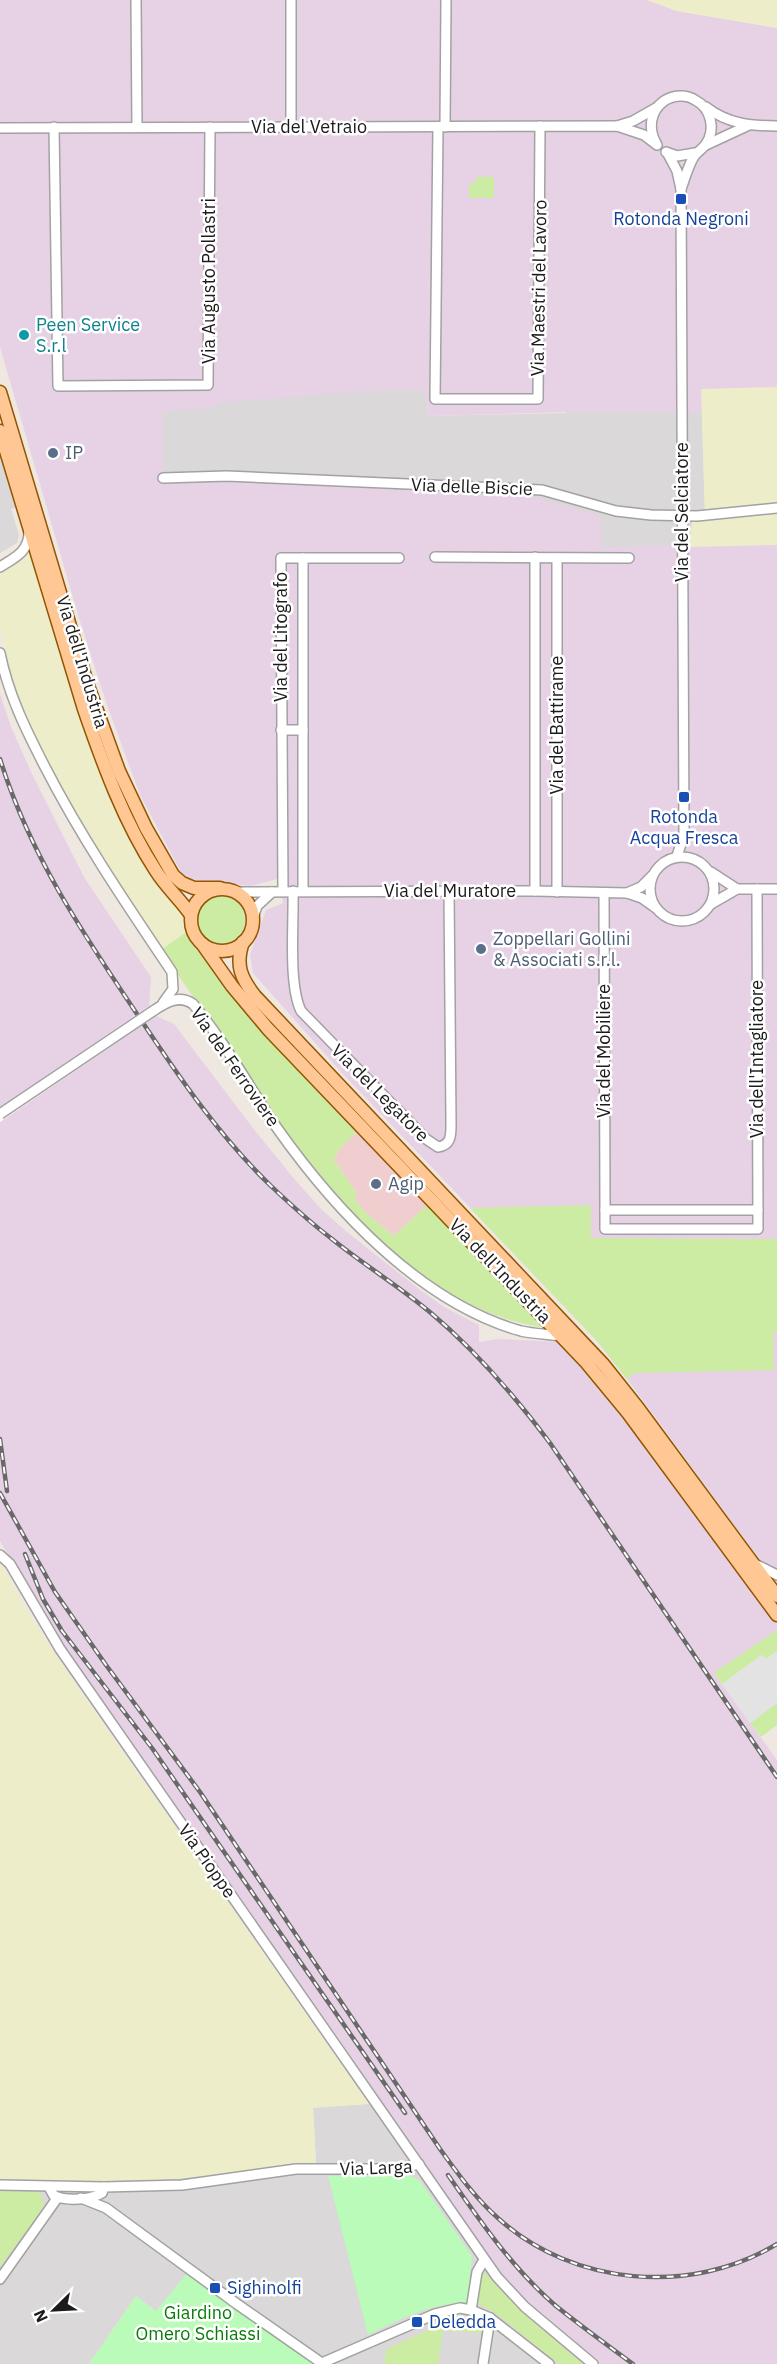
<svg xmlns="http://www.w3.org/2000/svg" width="777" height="2364" font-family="'IBM Plex Sans',sans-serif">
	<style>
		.residential { fill: #dad8d8 }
		.commercial { fill: #f0cecf }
		.industrial { fill: #e7d2e5 }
		.farmland { fill: #eeedca }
		.grass { fill: #cceba3 }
		.park { fill: #bafbb9 }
		.parking { fill: #e3e3e3 }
		.pier { fill: #fff }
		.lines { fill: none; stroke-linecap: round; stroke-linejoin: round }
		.minor-casing { stroke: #a2a2a2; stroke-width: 12 }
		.major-casing { stroke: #935500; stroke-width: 15 }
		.minor { stroke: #fff; stroke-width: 9 }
		.major { stroke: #ffc794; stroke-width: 12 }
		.rail-casing { stroke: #696969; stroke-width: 4.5 }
		.rail { stroke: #fff; stroke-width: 2; stroke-dasharray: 7; stroke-linecap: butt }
		.minor-bridge-casing { stroke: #a2a2a2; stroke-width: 12; stroke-linecap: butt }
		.minor-bridge { stroke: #fff; stroke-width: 9 }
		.transit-dot { fill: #1a4fb4; stroke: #fff; stroke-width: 2 }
		.culture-dot { fill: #0f9aa8; stroke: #fff; stroke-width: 2 }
		.service-dot { fill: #5c6f8a; stroke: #fff; stroke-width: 2 }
		.labels { text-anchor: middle; stroke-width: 5; stroke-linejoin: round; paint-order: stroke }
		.street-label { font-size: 18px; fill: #1b1b1b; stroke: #fff }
		.transit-label { font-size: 18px; fill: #164399; stroke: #fff }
		.culture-label { font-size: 18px; fill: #0d838f; stroke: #fff; text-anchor: start }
		.service-label { font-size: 18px; fill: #4e5e75; stroke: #fff; text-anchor: start }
		.park-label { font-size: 18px; fill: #077c07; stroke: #fff }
	</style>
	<rect width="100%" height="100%" fill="#eee8e0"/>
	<g class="residential">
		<path d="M701,389L705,515L689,547L531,548L533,491L163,478V411L216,407L223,392L426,390L428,416L566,413L583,392Z"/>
		<path d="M0,449L17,507L11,509L19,535L17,543L0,553Z"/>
		<path d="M383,2103L488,2256L511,2285L541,2314L600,2364H316L155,2311L136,2296L89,2364H0V2182L166,2180L316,2164L313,2107Z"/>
	</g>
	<path class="commercial" d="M358,1131L428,1204L394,1236L367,1214L355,1200L356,1192L334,1160L340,1148Z"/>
	<g class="industrial">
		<path d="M0,0H647L677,11L777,28V389L702,412H568L428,416L427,399L423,390L367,391L218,403L217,407L163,412V477L534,491V497L600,516L602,547L777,544V1583L627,1379L597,1341L341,1072L253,973L250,955L266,910L283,903L277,879L251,886L201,881L183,876L140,795L107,705L79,618L0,347Z"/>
		<path d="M0,694L11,727L33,776L84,877L151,977L149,1006L156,1016L174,1024L256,1132L296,1181L322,1210L347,1232L419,1289L444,1307L479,1325V1342L498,1339L559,1342L605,1393L648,1447L777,1624V1630L714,1673L777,1760V2364H600L541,2314L511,2285L488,2256L341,2042L51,1629L0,1541Z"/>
	</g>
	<g class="farmland">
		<path d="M647,0H777V28L677,11Z"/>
		<path d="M777,387V545L689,547L692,522L705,514L701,389Z"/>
		<path d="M31,550L87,736L181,911L185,933L161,950L105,866L65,796L17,698L7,664L0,629V574L25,558L24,555Z"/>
		<path d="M0,1561L27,1611L67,1672L369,2104L313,2108L316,2164L166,2180L0,2182Z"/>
	</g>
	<g class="grass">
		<path d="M476,177H494V198H469V183H476Z"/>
		<circle cx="221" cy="920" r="24"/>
		<path d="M185,933L232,993L358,1131L340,1148L334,1160L356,1192L355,1200L367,1214L394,1236L428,1204L547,1328C440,1314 361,1226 296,1147L161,950Z"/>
		<path d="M591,1205V1238L777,1239V1332H773L774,1370L635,1373L627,1379L597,1341L470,1208Z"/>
		<path d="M777,1630V1651L766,1659L762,1655L722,1684L714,1673Z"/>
		<path d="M777,1703V1725L761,1737L750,1723Z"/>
		<path d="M0,2191L40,2192L44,2204L39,2214L0,2267Z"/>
		<path d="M482,2273L486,2274L531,2320L583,2364H559L494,2312L477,2303L480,2275Z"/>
		<path d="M457,2320L482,2326L483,2333L443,2330L438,2364H386L384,2359L387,2349L442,2324Z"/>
	</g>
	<g class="park">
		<path d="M372,2175L411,2176L420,2181L472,2256L467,2303C430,2303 401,2319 368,2335L328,2176Z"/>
		<path d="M192,2267L316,2364H89L136,2296L156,2311Z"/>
	</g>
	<path class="parking" d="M777,1651V1703L750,1723L722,1684L762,1655L766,1659Z"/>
	<path class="pier" d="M149,1006L156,1016L0,1122V1107Z"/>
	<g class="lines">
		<g class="minor-casing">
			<g id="minor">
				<path d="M136,0L137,127"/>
				<path d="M291,0V127"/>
				<path d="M706,107C728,124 751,126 777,126"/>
				<path d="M617,126L633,121L656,108"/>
				<path d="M54,127L58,386L208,385L210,127"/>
				<path d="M438,127L435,399H538L540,126"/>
				<path d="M445,127L446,0"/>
				<path d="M0,128L617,126L644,135L657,145"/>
				<path d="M656,143C648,129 650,111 664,101C673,95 686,94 695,100C711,108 716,129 706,144C702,150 696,152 693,158C688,167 685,178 681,189"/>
				<path d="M706,145L747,126"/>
				<path d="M666,152L677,156L695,153"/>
				<path d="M668,154L677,171L681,189L684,835L677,856"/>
				<path d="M163,478L227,476L542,490L616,511L651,515L697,516L777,508"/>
				<path d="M435,557L629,558"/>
				<path d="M535,557V891"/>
				<path d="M303,558H399"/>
				<path d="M0,567C14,558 29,552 29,532"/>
				<path d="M0,653C8,694 26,730 45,767C82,839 127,905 172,972L173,989L163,1003"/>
				<path d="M281,730H303"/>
				<circle cx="682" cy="889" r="32"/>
				<path d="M711,872L737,889"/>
				<path d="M283,891L281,558H303V891"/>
				<path d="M293,891C294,923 288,984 301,1011L426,1139L438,1147C452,1145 451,1134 451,1122L449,891"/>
				<path d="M236,892L535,891L627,893L642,898L656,908"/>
				<path d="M557,892V558"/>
				<path d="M604,893L605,1210H758"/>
				<path d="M627,893L641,887L652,876"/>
				<path d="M711,904L737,889H777"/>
				<path d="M253,918L257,906L272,892"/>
				<path d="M153,1011C165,1003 179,994 193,1004C225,1042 249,1087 277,1128C335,1210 421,1303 521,1331C534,1334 548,1334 561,1336"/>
				<path d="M605,1210V1229H758L757,889"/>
				<path d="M0,1555L10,1564L60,1649L497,2277L525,2307L593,2364"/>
				<path d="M755,1564L777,1575"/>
				<path d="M0,2185L104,2187L182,2185L296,2169H396L419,2164"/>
				<path d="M49,2187L54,2196C67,2201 91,2200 102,2193L104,2187"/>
				<path d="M81,2198L106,2208L237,2304L323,2364"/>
				<path d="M0,2279L58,2197"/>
				<path d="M471,2310L477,2272L484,2260"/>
				<path d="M322,2363L435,2314L460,2308L471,2310L490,2318L549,2364"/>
				<path d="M483,2364L490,2318"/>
			</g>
		</g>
		<g class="major-casing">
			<g id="major">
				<path d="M0,392L87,683L119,771L146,828L173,875L182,883L194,888H220"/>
				<path d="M0,431L84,709C103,764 124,822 156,871C166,887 180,899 191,915"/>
				<circle cx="222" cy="920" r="31"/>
				<path d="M243,942C235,965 241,978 255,996L603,1364L638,1408L777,1596"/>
				<path d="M203,945L232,986L268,1029L585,1361L628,1413L777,1615"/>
			</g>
		</g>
		<use href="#minor" class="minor"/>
		<use href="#major" class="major"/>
		<g class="rail-casing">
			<g id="rail">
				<path d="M0,759C30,855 82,932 137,1014C177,1074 218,1135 271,1186C290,1204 311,1223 332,1239C364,1265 399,1286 431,1313C476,1351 514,1395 550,1443L777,1777"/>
				<path d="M0,1439L7,1491"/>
				<path d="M0,1493L55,1592L106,1665L200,1792L440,2149C458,2174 476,2199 499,2219C574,2286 691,2296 777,2244"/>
				<path d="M25,1554L43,1599L62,1631L152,1748L405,2113"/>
				<path d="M448,2175C480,2221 513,2269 556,2306C581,2326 607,2345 633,2364"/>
			</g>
		</g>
		<use href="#rail" class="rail"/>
		<g class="minor-bridge-casing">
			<path id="minor-bridge" d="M0,1114L153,1011"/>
		</g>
		<use href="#minor-bridge" class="minor-bridge"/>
	</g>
	<g class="transit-dot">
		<rect x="675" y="193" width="12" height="12" rx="3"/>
		<rect x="678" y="791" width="12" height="12" rx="3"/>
		<rect x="209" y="2282" width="12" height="12" rx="3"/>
		<rect x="411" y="2316" width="12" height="12" rx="3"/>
	</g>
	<circle class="culture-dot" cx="24" cy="335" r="6"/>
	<g class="service-dot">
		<circle cx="53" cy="453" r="6"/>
		<circle cx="481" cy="949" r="6"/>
		<circle cx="376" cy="1184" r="6"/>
	</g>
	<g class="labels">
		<g class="street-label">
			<text x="309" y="133">Via del Vetraio</text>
			<text transform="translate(209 281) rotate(-90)" y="6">Via Augusto Pollastri</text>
			<text transform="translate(539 288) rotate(-89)" y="6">Via Maestri del Lavoro</text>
			<text transform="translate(472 487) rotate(2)" y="6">Via delle Biscie</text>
			<text transform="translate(682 512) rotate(-90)" y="6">Via del Selciatore</text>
			<text transform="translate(281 637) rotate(-90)" y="6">Via del Litografo</text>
			<text transform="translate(82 662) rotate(73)" y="6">Via dell'Industria</text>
			<text transform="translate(557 725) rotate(-90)" y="6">Via del Battirame</text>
			<text x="450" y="897">Via del Muratore</text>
			<text transform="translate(604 1051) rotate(-90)" y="6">Via del Mobiliere</text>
			<text transform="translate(757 1059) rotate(-90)" y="6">Via dell'Intagliatore</text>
			<text transform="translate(235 1067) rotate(55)" y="6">Via del Ferroviere</text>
			<text transform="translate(380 1093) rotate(45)" y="6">Via del Legatore</text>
			<text transform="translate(500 1271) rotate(46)" y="6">Via dell'Industria</text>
			<text transform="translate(207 1861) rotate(55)" y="6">Via Pioppe</text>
			<text transform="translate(376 2168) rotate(-2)" y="6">Via Larga</text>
		</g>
		<g class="transit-label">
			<text x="681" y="225">Rotonda Negroni</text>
			<text x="684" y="823">Rotonda<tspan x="684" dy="21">Acqua Fresca</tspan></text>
			<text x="227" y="2294" text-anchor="start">Sighinolfi</text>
			<text x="429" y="2328" text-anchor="start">Deledda</text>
		</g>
		<g class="culture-label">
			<text x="36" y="331">Peen Service<tspan x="36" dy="21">S.r.l</tspan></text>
		</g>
		<g class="service-label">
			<text x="65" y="459">IP</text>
			<text x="493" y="945">Zoppellari Gollini<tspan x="493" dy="21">&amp; Associati s.r.l.</tspan></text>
			<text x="388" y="1190">Agip</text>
		</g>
		<g class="park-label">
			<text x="198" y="2319">Giardino<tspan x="198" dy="21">Omero Schiassi</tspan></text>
		</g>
	</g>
	<g transform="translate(54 2310) rotate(246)" stroke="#ffffff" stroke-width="4.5" paint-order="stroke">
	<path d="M0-4.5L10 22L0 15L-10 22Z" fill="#1b1b1b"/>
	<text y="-9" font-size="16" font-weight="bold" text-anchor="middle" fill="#1b1b1b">N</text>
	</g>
</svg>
